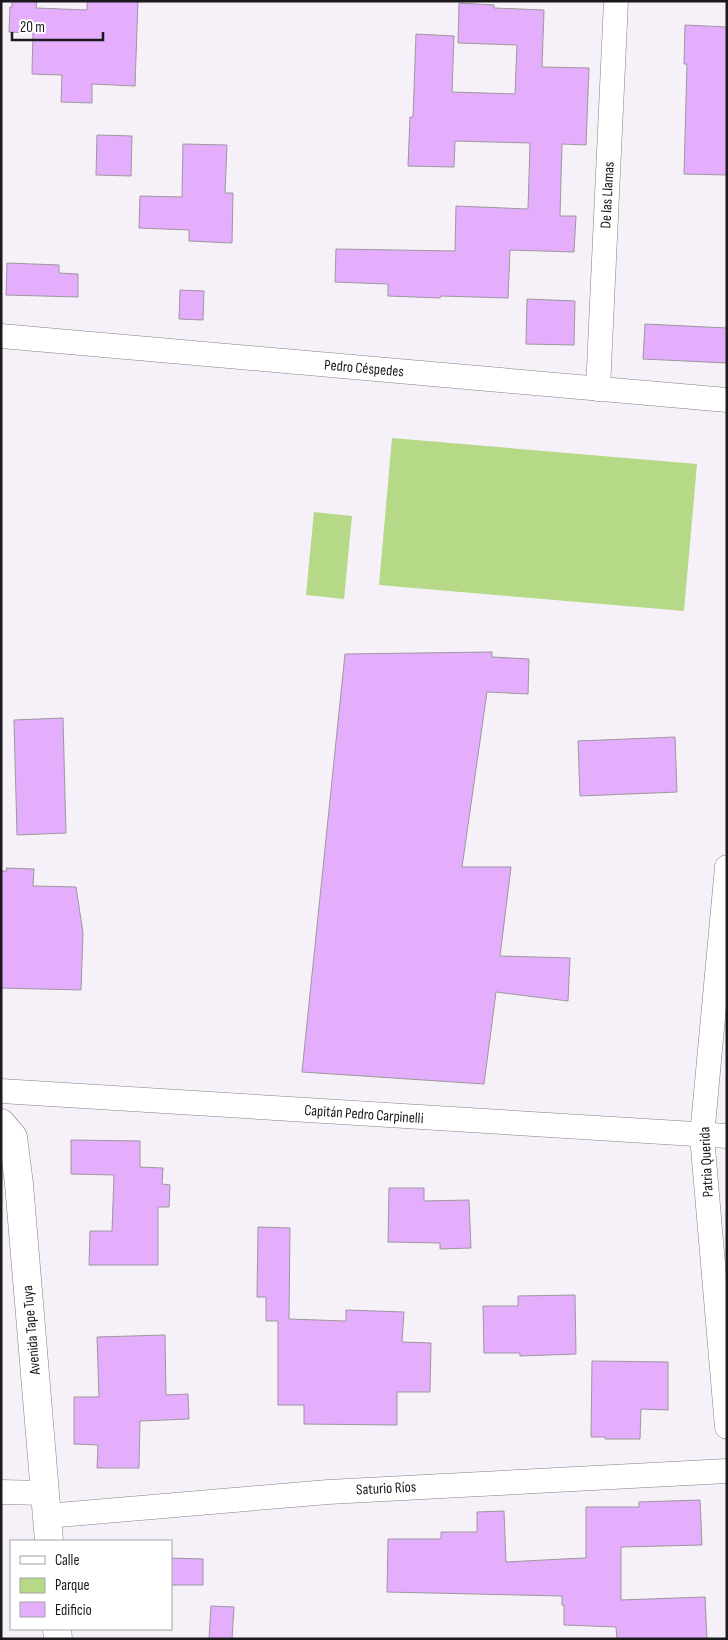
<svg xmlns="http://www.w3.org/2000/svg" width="728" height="1640" font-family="'Sofia Sans Condensed',sans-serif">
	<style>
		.green { fill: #b5d987 }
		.building { fill: #e5aefc; stroke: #9c989e }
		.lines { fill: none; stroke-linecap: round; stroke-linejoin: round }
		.minor-casing { stroke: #847f85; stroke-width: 25 }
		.tertiary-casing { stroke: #847f85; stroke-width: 29 }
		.minor { stroke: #fff; stroke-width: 24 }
		.tertiary { stroke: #fff; stroke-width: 28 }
		.labels { text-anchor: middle; stroke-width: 4; stroke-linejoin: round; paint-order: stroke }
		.street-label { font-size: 15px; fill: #1b191b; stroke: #fff }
	</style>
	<rect width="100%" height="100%" fill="#f6f1f8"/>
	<g class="green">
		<path d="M392,438L697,464L684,611L379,585Z"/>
		<path d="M314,512L352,516L344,599L306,595Z"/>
	</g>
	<g class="building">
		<path d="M12,1H37L36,8L87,10V1H138L135,86L92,84V103L61,102L62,75L32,74L33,33L9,32L10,7H12Z"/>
		<path d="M459,3L494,5V8L544,10L542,67L589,68L586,145L562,144L560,216H576L574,252L510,250L508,298L441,296L440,298L388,296V284L335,282L336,249L455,251L456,206L528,209L530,143L455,141L454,167L408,166L410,117H413L416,34L454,36L452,92L515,94L517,45L458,43Z"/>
		<path d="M685,25L727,27V175L684,174L687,64H684Z"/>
		<path d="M97,135L132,136L131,176L96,175Z"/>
		<path d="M183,144L227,145L225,193H233L232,243L189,241V230L139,228L140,196L182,197Z"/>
		<path d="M7,263L59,265V273L78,274V297L6,295Z"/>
		<path d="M180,290L204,291L203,320L179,319Z"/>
		<path d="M527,299L575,301L574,345L526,344Z"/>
		<path d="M645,324L727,328V363L643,359Z"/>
		<path d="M492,652V657L529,659L528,694L487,692L462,867H511L500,956L570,958L568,1001L496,992L484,1084L302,1072L345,654Z"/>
		<path d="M63,718L66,833L17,835L14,720Z"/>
		<path d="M675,737L677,792L580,796L578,741Z"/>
		<path d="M6,868L34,869L33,886L76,887L83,933L81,990L1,988V871H7Z"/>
		<path d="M71,1140L140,1141V1167L163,1168L162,1184L170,1185L169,1207H158V1265H89L90,1231H112L114,1175L71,1174Z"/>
		<path d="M389,1188H424V1201L469,1200L471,1248L440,1249V1243L388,1242Z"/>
		<path d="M258,1227L290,1228L289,1319L346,1321V1310L404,1312L402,1342L431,1343L430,1392H397V1425L304,1424V1405H278V1321H266V1297H257Z"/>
		<path d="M575,1295L576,1354L520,1356V1353H484L483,1306H518V1296Z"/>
		<path d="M165,1335L166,1395L188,1394L189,1419L140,1421L139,1468H97L98,1445L74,1444V1397H99L97,1337Z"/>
		<path d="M592,1361L668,1362V1410L641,1409L640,1439H605V1437H591Z"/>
		<path d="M700,1500L702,1545L621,1547V1600L705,1597L707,1639H617L616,1627L564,1625V1605H562V1596L387,1592L388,1539H441V1532H477V1512L504,1511L506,1562L563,1559L586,1558V1507H639V1502Z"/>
		<path d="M171,1558L203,1559V1585H171Z"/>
		<path d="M211,1606L234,1607L232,1639H209Z"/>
	</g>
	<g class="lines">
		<g class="minor-casing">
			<g id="minor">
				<path d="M1,336L727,400"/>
				<path d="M598,389L616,1"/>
				<path d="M727,867L702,1136L727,1427"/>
				<path d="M1,1091L727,1136"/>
				<path d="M1,1492L44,1493"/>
				<path d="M47,1516L328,1492L727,1471"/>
			</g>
		</g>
		<g class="tertiary-casing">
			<g id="tertiary">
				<path d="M1,1123L13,1137L19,1184L49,1541"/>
				<path d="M57,1629L58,1639"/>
			</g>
		</g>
		<use href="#minor" class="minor"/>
		<use href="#tertiary" class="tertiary"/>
	</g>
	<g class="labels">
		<g class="street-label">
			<text transform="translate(607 195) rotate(-87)" y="5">De las Llamas</text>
			<text transform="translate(364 368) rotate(5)" y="5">Pedro Céspedes</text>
			<text transform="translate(364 1114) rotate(4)" y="5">Capitán Pedro Carpinelli</text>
			<text transform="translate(706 1162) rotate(-93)" y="5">Patria Querida</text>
			<text transform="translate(31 1330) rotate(-95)" y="5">Avenida Tape Tuya</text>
			<text transform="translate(386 1488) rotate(-3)" y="5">Saturio Ríos</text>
		</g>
	</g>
	<rect width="728" height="1640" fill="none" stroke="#1b191b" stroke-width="5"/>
	<rect x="10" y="1540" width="162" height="90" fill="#ffffff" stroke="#a4a3a4"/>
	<rect x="20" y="1556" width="25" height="8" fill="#ffffff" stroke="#a4a3a4"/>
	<text x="55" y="1565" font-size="15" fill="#1b191b">Calle</text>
	<rect x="20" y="1578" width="25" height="15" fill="#b5d987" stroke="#a4a3a4"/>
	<text x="55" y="1590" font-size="15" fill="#1b191b">Parque</text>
	<rect x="20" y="1602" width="25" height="15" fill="#e5aefc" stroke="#a4a3a4"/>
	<text x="55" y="1615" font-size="15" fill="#1b191b">Edificio</text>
	<path d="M12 32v8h91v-8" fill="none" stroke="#1b191b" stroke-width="2.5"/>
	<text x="20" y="32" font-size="15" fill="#1b191b" stroke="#ffffff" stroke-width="4" paint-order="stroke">20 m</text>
</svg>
